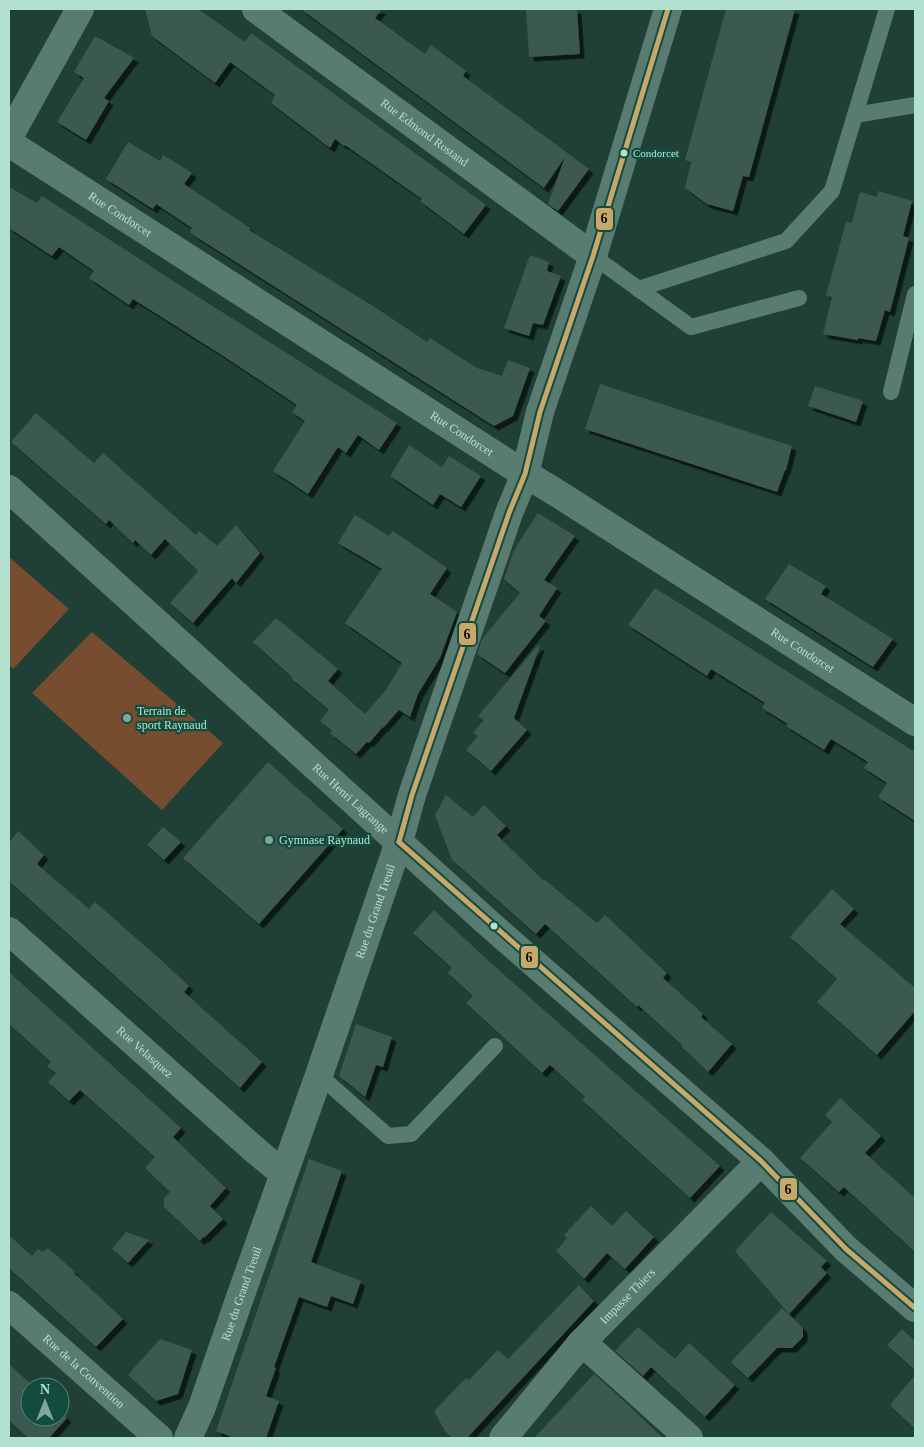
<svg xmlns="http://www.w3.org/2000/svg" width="924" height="1447" font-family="Georgia,serif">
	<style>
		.green { fill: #764d2f }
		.building { fill: #3b5951; filter: url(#shadow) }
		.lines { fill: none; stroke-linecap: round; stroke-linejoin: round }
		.lane { stroke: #587c72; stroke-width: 16 }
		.street { stroke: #587c72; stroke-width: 28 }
		.bus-1-casing { stroke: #134c3d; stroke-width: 9 }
		.bus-1 { stroke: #c7a76a; stroke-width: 5 }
		.bus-dot { fill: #b3e1d0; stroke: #134c3d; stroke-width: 2 }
		.poi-dot { fill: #80a89a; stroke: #134c3d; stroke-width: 2 }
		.labels { text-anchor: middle; stroke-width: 4.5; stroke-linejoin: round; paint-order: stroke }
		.bus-label { font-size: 11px; fill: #b3e1d0; stroke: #134c3d; text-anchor: start }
		.street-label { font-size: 12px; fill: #b3e1d0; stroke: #134c3d }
		.poi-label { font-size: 12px; fill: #b3e1d0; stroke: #134c3d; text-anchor: start }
		.line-badge { stroke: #134c3d; stroke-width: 2 }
		.pale-badge-label { font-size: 14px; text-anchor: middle; font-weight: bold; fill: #111 }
	</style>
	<defs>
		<filter id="shadow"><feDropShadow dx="4.5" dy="4.5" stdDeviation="0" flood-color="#0009"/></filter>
	</defs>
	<rect width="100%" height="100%" fill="#203f37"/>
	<g class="green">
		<path d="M9,557L69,609L13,669L9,665Z"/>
		<path d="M92,632L223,743L162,810L32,693Z"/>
	</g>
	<g class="building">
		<path d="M145,9H198L245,42L251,33L486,205L464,234L420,201L422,199L345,145L344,146L335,139L330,148L271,103L275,95L230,62L215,83L152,36Z"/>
		<path d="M301,9H382L375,18L425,54L431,45L466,71L463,76L589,169L558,211L548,204L565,157L544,188Z"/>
		<path d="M526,9H577L580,54L529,57Z"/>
		<path d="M726,9H795L749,177L743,176L733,211L707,204L685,188L691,162L685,160Z"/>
		<path d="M95,36L134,58L104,98L109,101L86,140L57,122L84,78L74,72Z"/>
		<path d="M128,142L160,161L163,155L192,173L184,184L250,228L249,230L376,308L427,342L430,338L477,368L502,376L508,360L530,368L513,416L494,426L198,238L190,232L192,228L156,204L153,209L106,179Z"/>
		<path d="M9,187L37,203L42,196L192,293L397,423L379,450L358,435L346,453L338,447L308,494L273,471L305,421L292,412L297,405L225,357L133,299L129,305L89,278L94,271L59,247L52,256L9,228Z"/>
		<path d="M878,191L912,201L903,236L909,238L890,312L885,310L876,341L858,338V340L823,334L832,297L826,295L846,222L852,223L860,192L877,197Z"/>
		<path d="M530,255L549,262L547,271L561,276L543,325L533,323L529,336L504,328Z"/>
		<path d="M600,384L792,446L786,470H785L777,492L585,429Z"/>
		<path d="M815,386L863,401L856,422L808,406Z"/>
		<path d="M36,413L94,463L103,453L196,535L199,531L217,546L236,525L260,553L236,583L232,578L193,623L170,603L198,571L165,539L151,555L135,540L133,543L109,520L106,524L11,442Z"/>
		<path d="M409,445L442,467L449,456L481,476L461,507L440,494L433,505L390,476Z"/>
		<path d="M538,513L575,536L544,580L557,588L539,616L546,621L505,673L477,654L482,639L520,593L504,579L514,550Z"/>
		<path d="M355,515L389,536L393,531L447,568L430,594L457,612L440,658L418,694L410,717L399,710L383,728L379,725L382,728L369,743L367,742L356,754L330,733L332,731L320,721L329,710L291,678L292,677L253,642L276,618L338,669L328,681L365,714L386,690L402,663L345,623L382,569L338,543Z"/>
		<path d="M789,564L826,586L821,594L893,639L873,667L765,599Z"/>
		<path d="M655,588L915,752V821L878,797L887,783L864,768L868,762L831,739L824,750L786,726L788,724L762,708L765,703L711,669L707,676L628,625Z"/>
		<path d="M538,645L540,646L514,718L527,730L491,771L466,750L478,736L473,733L484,720L478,716Z"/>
		<path d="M268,762L343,829L259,924L183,858Z"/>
		<path d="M446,795L473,817L484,805L506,826L497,835L543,880L544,879L597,923L605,915L667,973L663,978L703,1014L701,1017L732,1044L708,1072L681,1046L682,1045L638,1005L637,1007L545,924L536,934L452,860L435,815Z"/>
		<path d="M163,827L181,842L164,860L147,845Z"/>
		<path d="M18,831L44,855L37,864L89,909L95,902L160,959L189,986L184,992L262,1062L240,1088L9,881V843Z"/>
		<path d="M832,889L854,909L840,924L915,988V1011L877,1055L817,1002L837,979L790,937Z"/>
		<path d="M434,910L492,964L491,963L720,1166L690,1198L582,1100L585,1097L550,1065L542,1073L466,1003L473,996L448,973L452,968L413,933Z"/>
		<path d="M9,972L181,1128L173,1137L226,1188L210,1206L223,1219L204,1238L203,1237L200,1241L164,1207V1198L170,1192L145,1168L155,1157L80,1090L69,1101L48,1082L56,1073L47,1066L51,1062L9,1024Z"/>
		<path d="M356,1024L392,1037L383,1067L376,1065L365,1097L339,1076Z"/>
		<path d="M840,1098L881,1136L865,1153L915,1198V1252L844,1187L839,1192L800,1158L832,1122L825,1115Z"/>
		<path d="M309,1159L342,1171L311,1262L361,1281L353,1304L331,1296L327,1307L299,1297L274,1367L276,1368L266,1396L279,1401L266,1438H234L216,1431Z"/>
		<path d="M591,1206L612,1226L626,1211L654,1237L625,1269L607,1253L584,1279L556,1251L567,1238L564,1235Z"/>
		<path d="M771,1212L827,1261L821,1267L827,1273L789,1314L735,1251Z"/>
		<path d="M126,1232L149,1240L128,1263L112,1249Z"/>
		<path d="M9,1235L32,1256L38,1249L43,1252L48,1248L75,1272L74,1273L123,1319L96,1347L9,1268Z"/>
		<path d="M579,1285L594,1301L467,1438H452L445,1431L434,1411L466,1378L469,1380L498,1350L508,1359Z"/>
		<path d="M782,1308L803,1328V1337L792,1348H777L748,1378L731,1362Z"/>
		<path d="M638,1327L675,1359L689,1343L735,1385L705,1417L651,1367L643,1376L615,1351Z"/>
		<path d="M902,1329L915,1341V1370L887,1345Z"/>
		<path d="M160,1339L192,1350L178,1394L156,1401L128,1375Z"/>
		<path d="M9,1364L34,1387H30V1417H60V1411L67,1418L49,1438H28L9,1420Z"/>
		<path d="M594,1374L622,1399L663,1438H534Z"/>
		<path d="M915,1375V1429L890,1405Z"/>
	</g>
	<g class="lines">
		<g class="lane">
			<path d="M855,115L915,105"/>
			<path d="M593,256L691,327L799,298"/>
			<path d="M638,289L786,241L832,191L887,9"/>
			<path d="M891,392L915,294"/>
			<path d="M319,1075L388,1136L411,1134L495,1046"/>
		</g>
		<g class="street">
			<path id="s1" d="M256,9L593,256"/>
			<path d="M9,137L80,9"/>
			<path id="s2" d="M9,143L509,464L560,495L915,722"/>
			<path id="s3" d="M9,489L487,922L761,1161L846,1249L915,1308"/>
			<path id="s4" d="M9,931L256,1151L283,1173"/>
			<path id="s5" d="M9,1305L159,1438"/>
			<path d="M582,1342L689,1438"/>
			<path id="s6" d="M188,1438L202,1407L238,1303L319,1075L399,842L412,795L509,513L525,474L540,412L593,256L668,9"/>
			<path id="s7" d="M503,1438L582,1342L761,1161"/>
		</g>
		<g class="bus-1-casing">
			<g id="bus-1">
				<path d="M399,842L412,795L509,513L525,474L540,412L593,256L668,9"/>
				<path d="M399,842L761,1161L846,1249L915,1308"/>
			</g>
		</g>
		<use href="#bus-1" class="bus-1"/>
	</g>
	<g class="bus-dot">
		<circle cx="624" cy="153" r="4.5"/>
		<circle cx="494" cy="926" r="4.5"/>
	</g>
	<g class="poi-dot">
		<circle cx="127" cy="718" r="5"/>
		<circle cx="269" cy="840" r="5"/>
	</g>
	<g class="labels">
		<g class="bus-label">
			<text x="633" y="157">Condorcet</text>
		</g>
		<g class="street-label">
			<text dy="4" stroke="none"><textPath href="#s1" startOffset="209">Rue Edmond Rostand</textPath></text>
			<text dy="4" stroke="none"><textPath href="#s2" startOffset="132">Rue Condorcet</textPath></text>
			<text dy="4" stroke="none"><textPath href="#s2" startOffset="538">Rue Condorcet</textPath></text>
			<text dy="4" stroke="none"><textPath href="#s2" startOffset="942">Rue Condorcet</textPath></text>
			<text dy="4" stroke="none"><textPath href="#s3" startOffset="461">Rue Henri Lagrange</textPath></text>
			<text dy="4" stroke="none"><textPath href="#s6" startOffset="559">Rue du Grand Treuil</textPath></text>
			<text dy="4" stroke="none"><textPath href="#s4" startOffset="182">Rue Velasquez</textPath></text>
			<text dy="4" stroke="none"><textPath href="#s6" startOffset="154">Rue du Grand Treuil</textPath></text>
			<text dy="4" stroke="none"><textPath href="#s7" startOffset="189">Impasse Thiers</textPath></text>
			<text dy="4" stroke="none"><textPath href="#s5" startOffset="100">Rue de la Convention</textPath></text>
		</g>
		<g class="poi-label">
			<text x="137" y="715">Terrain de<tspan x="137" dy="14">sport Raynaud</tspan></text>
			<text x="279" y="844">Gymnase Raynaud</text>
		</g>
	</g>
	<g class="line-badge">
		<rect x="595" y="207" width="19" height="24" rx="5" fill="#c7a76a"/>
		<rect x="458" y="622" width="19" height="24" rx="5" fill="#c7a76a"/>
		<rect x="520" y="945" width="19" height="24" rx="5" fill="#c7a76a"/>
		<rect x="779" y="1177" width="19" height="24" rx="5" fill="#c7a76a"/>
	</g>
	<g class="pale-badge-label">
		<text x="604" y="223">6</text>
		<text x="467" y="639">6</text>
		<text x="529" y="962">6</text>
		<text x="788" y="1194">6</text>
	</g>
	<rect width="924" height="1447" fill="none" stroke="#b3e1d0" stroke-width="20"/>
	<g transform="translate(45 1402)"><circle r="24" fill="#134c3d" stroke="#538878"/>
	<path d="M0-4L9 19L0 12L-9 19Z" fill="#80a89a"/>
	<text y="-8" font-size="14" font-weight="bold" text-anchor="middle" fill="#b3e1d0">N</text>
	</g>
</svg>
